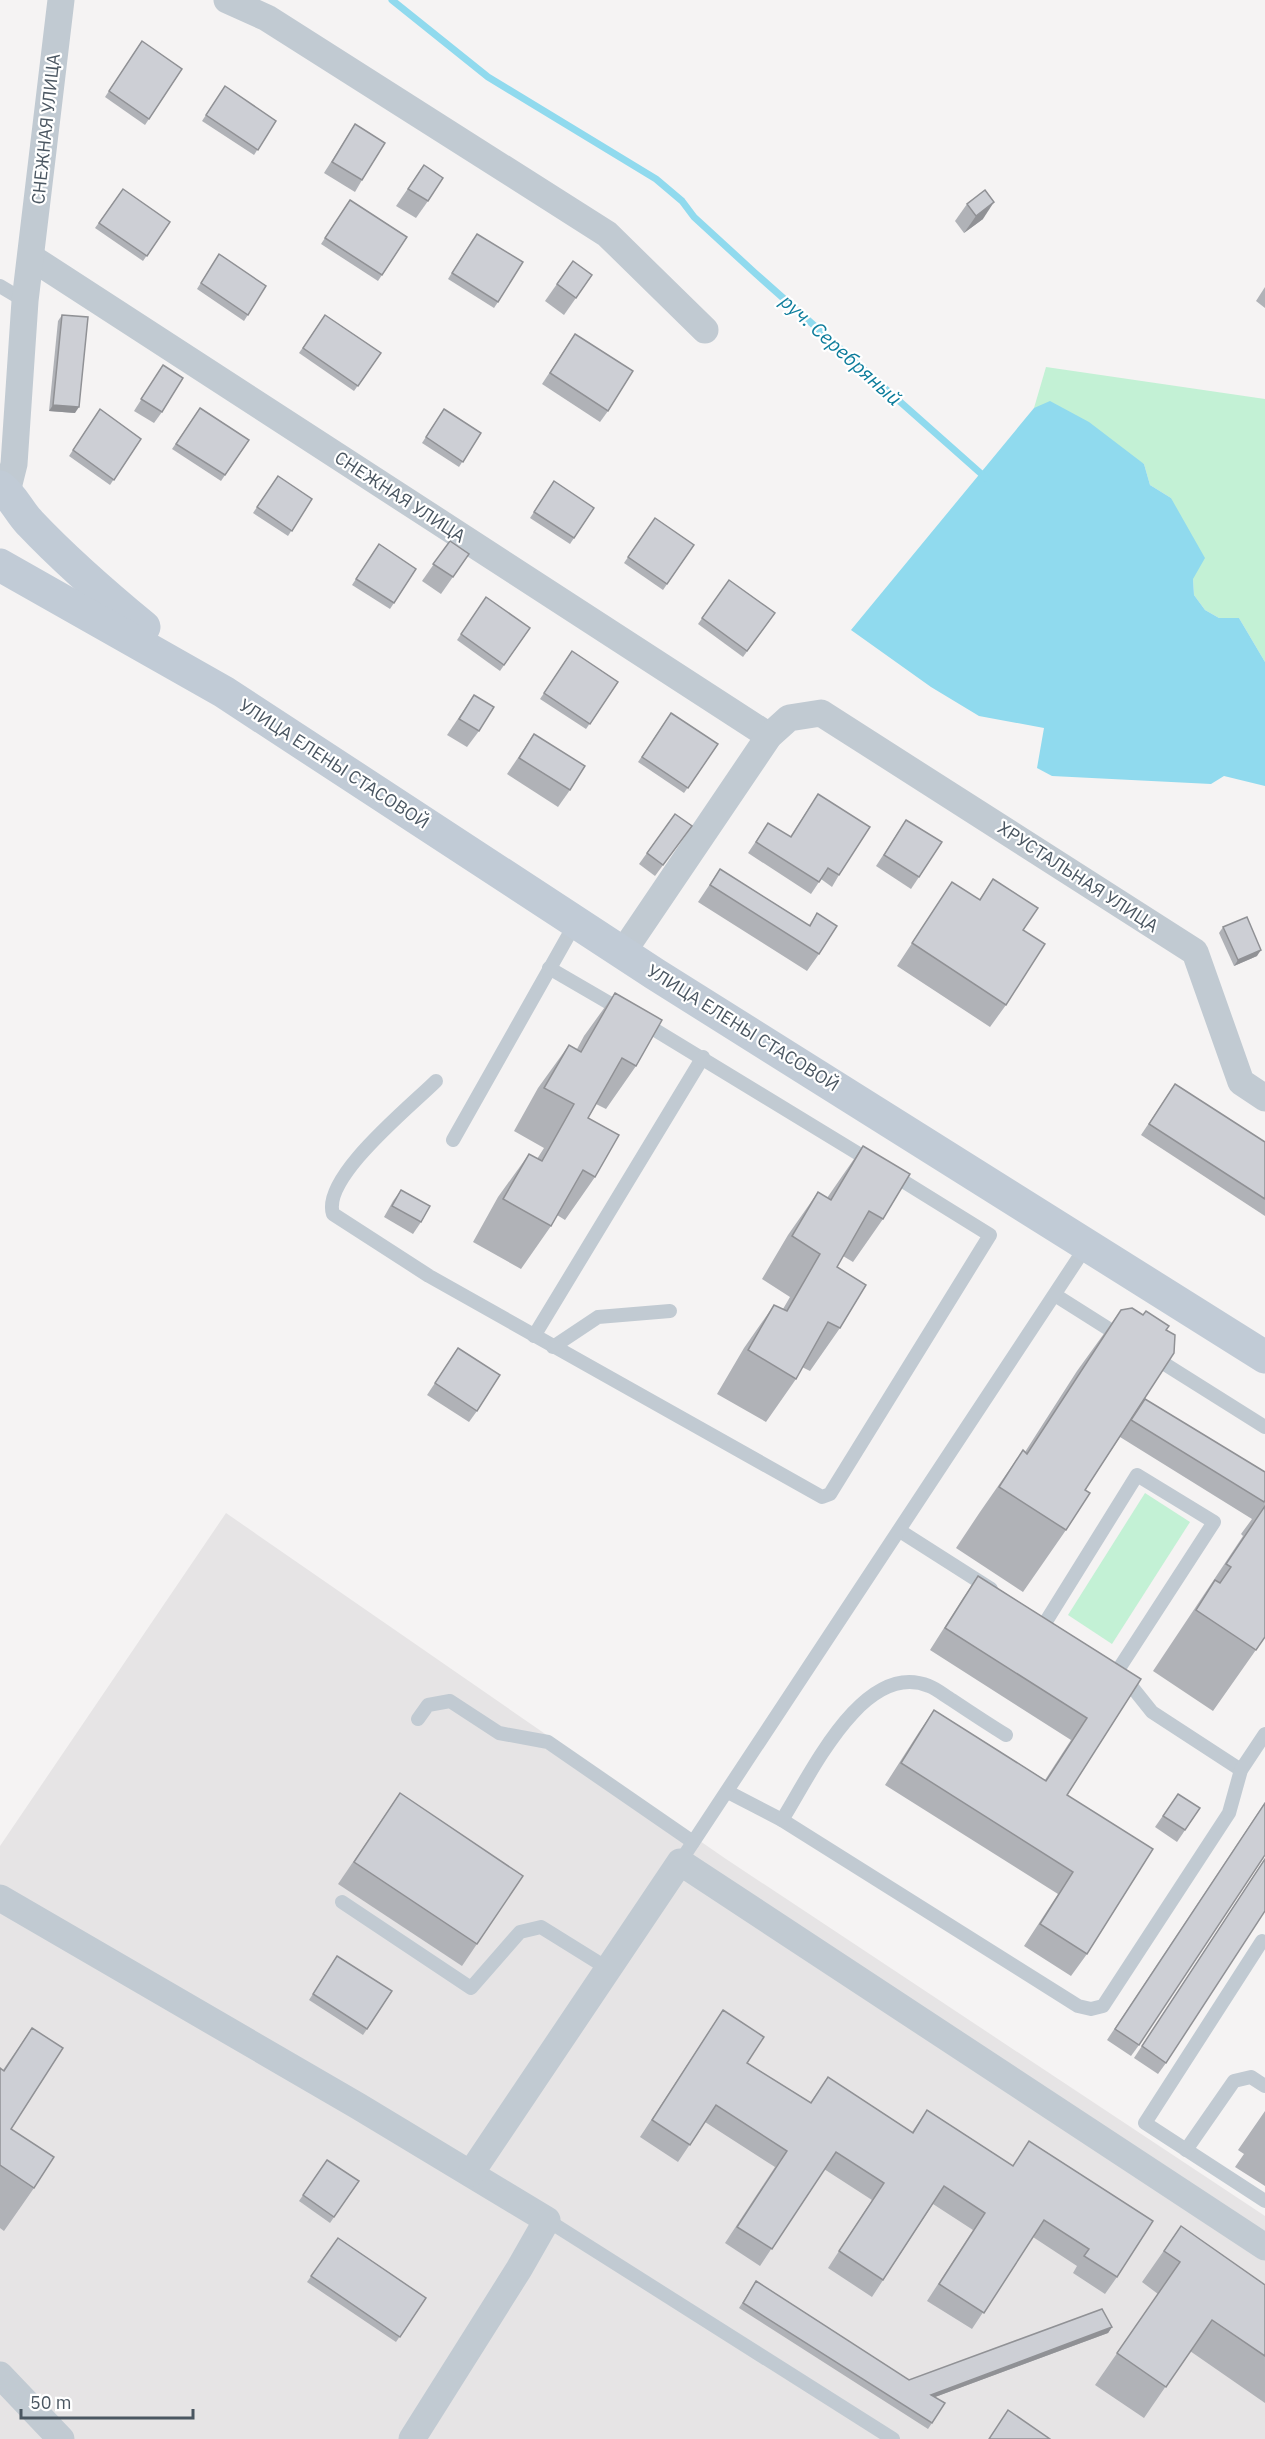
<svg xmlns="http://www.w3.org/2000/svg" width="1265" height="2439" font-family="'IBM Plex Sans',sans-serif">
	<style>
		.education { fill: #e6e4e5 }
		.green { fill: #c3f1d5 }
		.water { fill: #90daee }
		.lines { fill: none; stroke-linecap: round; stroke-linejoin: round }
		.stream { stroke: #90daee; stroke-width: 7 }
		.service { stroke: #c1cad2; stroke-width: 14 }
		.minor { stroke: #c1cad2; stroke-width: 27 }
		.secondary { stroke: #c1cbd6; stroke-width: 33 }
		.wall { fill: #b0b2b7 }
		.shaded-wall { fill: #909195 }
		.building { fill: #cdcfd5; stroke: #909195; stroke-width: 1.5 }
		.labels { text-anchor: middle; stroke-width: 4.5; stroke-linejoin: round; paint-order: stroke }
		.street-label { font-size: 18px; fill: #4a5661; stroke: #fff }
		.water-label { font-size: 20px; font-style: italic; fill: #0c7c9b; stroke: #fff }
	</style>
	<rect width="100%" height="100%" fill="#f5f3f3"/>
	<path class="education" d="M226,1513L726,1859L1265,2216V2439H0V1846Z"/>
	<g class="green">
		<path d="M1046,367L1265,399V662L1239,618H1219L1205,610L1194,595L1193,579L1171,498L1150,485L1144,464L1034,408Z"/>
		<path d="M1145,1493L1190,1522L1112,1644L1068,1615Z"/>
	</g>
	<path class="water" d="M1050,401L1089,422L1144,464L1150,485L1171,498L1205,558L1193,579L1194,595L1205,610L1219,618H1239L1265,662V786L1224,776L1211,784L1052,776L1037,768L1044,728L979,716L931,687L851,630L1034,408Z"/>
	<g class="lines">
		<path class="stream" d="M392,0L488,77L656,179L682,201L694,217L755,273L986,478"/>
		<g class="service">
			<path d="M0,286L25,301"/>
			<path d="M549,968L623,1011"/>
			<path d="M642,1022L872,1162"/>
			<path d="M436,1081C411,1106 321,1178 333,1214L429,1276L822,1497L830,1494L990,1235L890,1173"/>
			<path d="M453,1140L576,922"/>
			<path d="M1055,1295L1123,1338"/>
			<path d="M534,1336L703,1057"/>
			<path d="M553,1347L598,1317L670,1311"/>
			<path d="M1152,1356L1265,1427"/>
			<path d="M900,1531L991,1589"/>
			<path d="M1045,1623L1137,1475L1214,1522L1118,1670"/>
			<path d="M1124,1677L1152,1712L1241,1770"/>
			<path d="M418,1719L428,1705L450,1701L499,1733L548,1742L693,1842"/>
			<path d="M728,1792L782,1820L1078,2006L1091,2009L1103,2006L1229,1813L1241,1770L1265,1734"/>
			<path d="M782,1820C810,1776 863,1659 929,1686C937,1689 945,1696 952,1700C970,1712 988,1724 1006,1735"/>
			<path d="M680,1862L1087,1245"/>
			<path d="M342,1902L471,1988L520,1932L541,1927L607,1968"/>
			<path d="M1262,1941L1145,2123L1265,2201"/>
			<path d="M1186,2150L1234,2081L1251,2077L1265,2086"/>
			<path d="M547,2220L893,2439"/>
		</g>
		<g class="minor">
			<path d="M227,0L267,18L607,234L705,330"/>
			<path d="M32,258L769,736"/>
			<path d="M7,492L14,464L25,301L61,0"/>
			<path d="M623,952L769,736L789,718L821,713L1195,952L1241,1082L1265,1098"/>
			<path d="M0,1898L358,2106L547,2220L519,2269L412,2439"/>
			<path d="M471,2173L680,1862L1265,2247"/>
			<path d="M0,2375L61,2439"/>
		</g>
		<g class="secondary">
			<path d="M0,487C13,496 19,512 30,523C65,560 104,594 144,627"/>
			<path d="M0,565L224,692L655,974L1265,1357"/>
		</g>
	</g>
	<g class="wall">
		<path d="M142,41L182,69L145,125L105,97Z"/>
		<path d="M225,86L276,121L254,155L202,121Z"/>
		<path d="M355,124L362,180L355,192L324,173Z"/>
		<path d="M424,165L428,201L416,218L396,206Z"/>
		<path d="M123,189L170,222L143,261L95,228Z"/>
		<path d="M350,200L407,237L378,281L321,244Z"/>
		<path d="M967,204L983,219L964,233L955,221Z"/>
		<path d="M473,239L498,302L494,308L448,279Z"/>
		<path d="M219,254L266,286L244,321L197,289Z"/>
		<path d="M573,261L592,275L564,315L545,301Z"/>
		<path d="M1265,287V308L1256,301Z"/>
		<path d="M62,315L75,413L49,411L58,321Z"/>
		<path d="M325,315L381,353L354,391L299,353Z"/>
		<path d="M575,334L608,411L600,422L542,384Z"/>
		<path d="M163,365L162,412L154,423L134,411Z"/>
		<path d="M200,408L249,440L221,481L172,449Z"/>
		<path d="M100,409L141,439L110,485L69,456Z"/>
		<path d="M444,409L481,433L459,467L422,443Z"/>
		<path d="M278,476L312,499L288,536L253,513Z"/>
		<path d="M554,481L594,508L570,544L530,518Z"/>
		<path d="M655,518L694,545L663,590L624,563Z"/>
		<path d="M450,541L469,554L441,594L422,581Z"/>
		<path d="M379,544L416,569L390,609L352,585Z"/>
		<path d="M729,580L775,613L743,657L698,624Z"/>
		<path d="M486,597L530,628L500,671L457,640Z"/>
		<path d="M572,651L618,682L586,729L540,699Z"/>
		<path d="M474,695L479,731L467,747L447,735Z"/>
		<path d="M671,713L718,744L684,793L638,762Z"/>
		<path d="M534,734L570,790L558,807L507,774Z"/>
		<path d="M818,794L839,875L832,887L821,879L811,894L748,853L768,823L790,837Z"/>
		<path d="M675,814L692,826L655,876L639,864Z"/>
		<path d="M906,820L919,877L911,889L876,866Z"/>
		<path d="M720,869L809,925L817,913L819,954L807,971L698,902Z"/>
		<path d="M993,879L1023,930L1006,1005L990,1027L897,966L952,882L979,900Z"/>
		<path d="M1223,927L1257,956L1234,966L1219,933Z"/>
		<path d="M615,993L636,1066L606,1109L596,1104L588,1118L595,1177L565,1220L557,1215L551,1226L521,1269L473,1242L498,1197L529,1154L537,1159L544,1148L514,1131L538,1088L569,1045L577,1049L584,1036Z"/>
		<path d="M1175,1084L1265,1142V1216L1141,1135Z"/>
		<path d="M863,1146L883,1219L853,1262L843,1256L837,1267L840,1328L810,1371L802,1367L796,1379L766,1422L717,1394L744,1348L774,1305L783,1309L790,1297L762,1279L788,1235L818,1192L827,1198Z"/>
		<path d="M401,1190L421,1222L413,1234L384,1217L393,1201Z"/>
		<path d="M1121,1310L1166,1330L1145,1399L1265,1472V1637L1213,1711L1153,1671L1243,1536L1241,1534L1252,1519L1120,1437L1085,1490L1066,1530L1023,1592L956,1548L980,1512L1023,1450L1025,1452L1077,1371Z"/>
		<path d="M458,1348L477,1411L469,1422L427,1395Z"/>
		<path d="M978,1576L1141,1679L1067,1795L1087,1954L1071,1976L1024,1946L1058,1894L885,1785L919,1732L934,1710L1045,1780L1071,1740L930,1650L963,1598Z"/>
		<path d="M400,1793L477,1944L462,1966L338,1884Z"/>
		<path d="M1178,1794L1200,1808L1177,1842L1155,1827Z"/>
		<path d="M1265,1802L1139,2045L1131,2056L1107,2040Z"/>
		<path d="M1265,1858L1166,2063L1158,2074L1134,2058Z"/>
		<path d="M337,1956L392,1991L363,2035L309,2000Z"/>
		<path d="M723,2010L747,2063L810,2103L828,2077L912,2132L927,2110L1013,2166L1029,2141L1117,2277L1105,2294L1073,2273L1077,2266L1033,2237L972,2329L927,2301L973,2230L933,2204L872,2297L828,2268L872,2200L824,2169L760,2266L725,2243L775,2167L705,2122L678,2162L640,2137Z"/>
		<path d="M32,2028L11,2129L34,2188L4,2231L0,2228V2068L3,2070Z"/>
		<path d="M1265,2111V2186L1235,2167L1244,2154L1238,2150Z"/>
		<path d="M327,2160L359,2181L330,2223L299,2201Z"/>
		<path d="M1181,2226L1265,2285V2403L1190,2351L1144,2418L1095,2385L1158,2294L1142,2282Z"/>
		<path d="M338,2238L426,2298L396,2342L307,2282Z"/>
		<path d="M756,2281L909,2380L1112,2327L1108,2333L935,2397L932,2423L928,2429L739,2308Z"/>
	</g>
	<g class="shaded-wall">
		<path d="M994,202L983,219L964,233L976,216Z"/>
		<path d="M53,405L79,407L75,413L49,411Z"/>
		<path d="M1261,950L1257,956L1234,966L1238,960Z"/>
		<path d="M1112,2327L1108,2333L927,2400L931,2395Z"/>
	</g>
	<g class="building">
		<path d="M142,41L182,69L149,119L109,91Z"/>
		<path d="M225,86L276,121L258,150L206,115Z"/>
		<path d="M355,124L385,143L362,180L332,162Z"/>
		<path d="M424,165L443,178L428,201L408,189Z"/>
		<path d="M123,189L170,222L147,256L99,223Z"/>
		<path d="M985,190L994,202L976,216L967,204Z"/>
		<path d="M350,200L407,237L382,275L325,238Z"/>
		<path d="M477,234L523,262L498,302L452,273Z"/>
		<path d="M219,254L266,286L248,315L201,283Z"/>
		<path d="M573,261L592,275L576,298L557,284Z"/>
		<path d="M62,315L88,317L79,407L53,405Z"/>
		<path d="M325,315L381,353L358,386L303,348Z"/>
		<path d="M575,334L633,371L608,411L550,373Z"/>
		<path d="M163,365L183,378L162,412L141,399Z"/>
		<path d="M200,408L249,440L225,475L176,444Z"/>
		<path d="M100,409L141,439L114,480L73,450Z"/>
		<path d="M444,409L481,433L463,462L426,437Z"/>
		<path d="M278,476L312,499L292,531L257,507Z"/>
		<path d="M554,481L594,508L574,538L534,512Z"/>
		<path d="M655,518L694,545L667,584L628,557Z"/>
		<path d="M450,541L469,554L453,577L433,564Z"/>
		<path d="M379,544L416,569L394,603L356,579Z"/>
		<path d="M729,580L775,613L747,651L702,618Z"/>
		<path d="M486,597L530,628L504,665L461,634Z"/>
		<path d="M572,651L618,682L590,724L544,693Z"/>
		<path d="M474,695L494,707L479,731L459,719Z"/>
		<path d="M671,713L718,744L688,788L642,757Z"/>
		<path d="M534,734L585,766L570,790L519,758Z"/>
		<path d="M818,794L870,827L839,875L828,868L819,882L756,842L768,823L791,837Z"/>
		<path d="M675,814L692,826L663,865L647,853Z"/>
		<path d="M906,820L942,842L919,877L884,855Z"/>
		<path d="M720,869L810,926L817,913L837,926L819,954L710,885Z"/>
		<path d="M993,879L1038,908L1023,930L1045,944L1006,1005L912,943L952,882L980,900Z"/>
		<path d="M1247,917L1261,950L1238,960L1223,927Z"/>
		<path d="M615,993L662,1020L636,1066L622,1058L588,1118L619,1135L595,1177L583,1170L551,1226L503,1199L529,1154L542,1161L574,1104L544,1088L569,1045L581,1052Z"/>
		<path d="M1175,1084L1265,1142V1199L1149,1124Z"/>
		<path d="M863,1146L910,1174L883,1219L869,1211L837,1267L866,1285L840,1328L828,1322L796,1379L748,1350L774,1305L787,1311L820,1254L792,1236L818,1192L831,1200Z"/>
		<path d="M401,1190L430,1206L421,1222L392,1206Z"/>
		<path d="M1132,1308L1143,1315L1146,1311L1169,1326L1166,1330L1175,1335L1174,1353L1085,1490L1090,1493L1066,1530L999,1487L1023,1450L1027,1454L1121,1310Z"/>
		<path d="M458,1348L500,1375L477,1411L435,1383Z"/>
		<path d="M1145,1399L1265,1472V1500L1264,1502L1131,1420Z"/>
		<path d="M1265,1506V1637L1256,1650L1196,1610L1215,1580L1220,1583L1231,1567L1226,1564Z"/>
		<path d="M978,1576L1141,1679L1067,1795L1153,1849L1087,1954L1040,1924L1073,1872L901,1763L934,1710L1046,1781L1087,1718L945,1628Z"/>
		<path d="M400,1793L523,1876L477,1944L354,1862Z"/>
		<path d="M1178,1794L1200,1808L1185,1830L1163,1816Z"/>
		<path d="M1265,1803V1855L1139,2045L1115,2029Z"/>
		<path d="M1265,1859V1911L1166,2063L1142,2046Z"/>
		<path d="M337,1956L392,1991L367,2029L313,1994Z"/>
		<path d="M723,2010L764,2037L747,2063L811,2103L828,2077L913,2133L927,2110L1013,2166L1029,2141L1153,2221L1117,2277L1084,2256L1089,2249L1044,2220L984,2313L939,2284L985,2213L944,2186L883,2280L839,2251L884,2183L836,2152L772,2249L737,2227L787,2151L716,2105L690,2145L652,2120Z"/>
		<path d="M32,2028L63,2048L11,2129L54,2157L34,2188L0,2165V2068L4,2071Z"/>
		<path d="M327,2160L359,2181L334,2217L303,2195Z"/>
		<path d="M1181,2226L1265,2285V2356L1212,2320L1166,2387L1117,2353L1180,2262L1164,2251Z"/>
		<path d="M338,2238L426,2298L400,2337L311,2276Z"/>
		<path d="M756,2281L909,2380L1102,2309L1112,2327L931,2395L945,2403L932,2423L743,2303Z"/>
		<path d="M1008,2410L1050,2439H989Z"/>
	</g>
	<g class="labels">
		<g class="street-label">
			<text transform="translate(46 129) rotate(-84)" y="6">СНЕЖНАЯ УЛИЦА</text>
			<text transform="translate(400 497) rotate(33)" y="6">СНЕЖНАЯ УЛИЦА</text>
			<text transform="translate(334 764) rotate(33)" y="6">УЛИЦА ЕЛЕНЫ СТАСОВОЙ</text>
			<text transform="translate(1078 877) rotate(33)" y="6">ХРУСТАЛЬНАЯ УЛИЦА</text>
			<text transform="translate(743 1028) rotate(32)" y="6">УЛИЦА ЕЛЕНЫ СТАСОВОЙ</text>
		</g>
		<g class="water-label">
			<text transform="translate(841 350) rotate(42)" y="7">руч. Серебряный</text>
		</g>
	</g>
	<path d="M21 2409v9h172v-9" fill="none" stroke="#4a5661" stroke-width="3"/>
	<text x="30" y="2409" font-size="18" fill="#4a5661" stroke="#ffffff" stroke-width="4.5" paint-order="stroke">50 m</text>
</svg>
